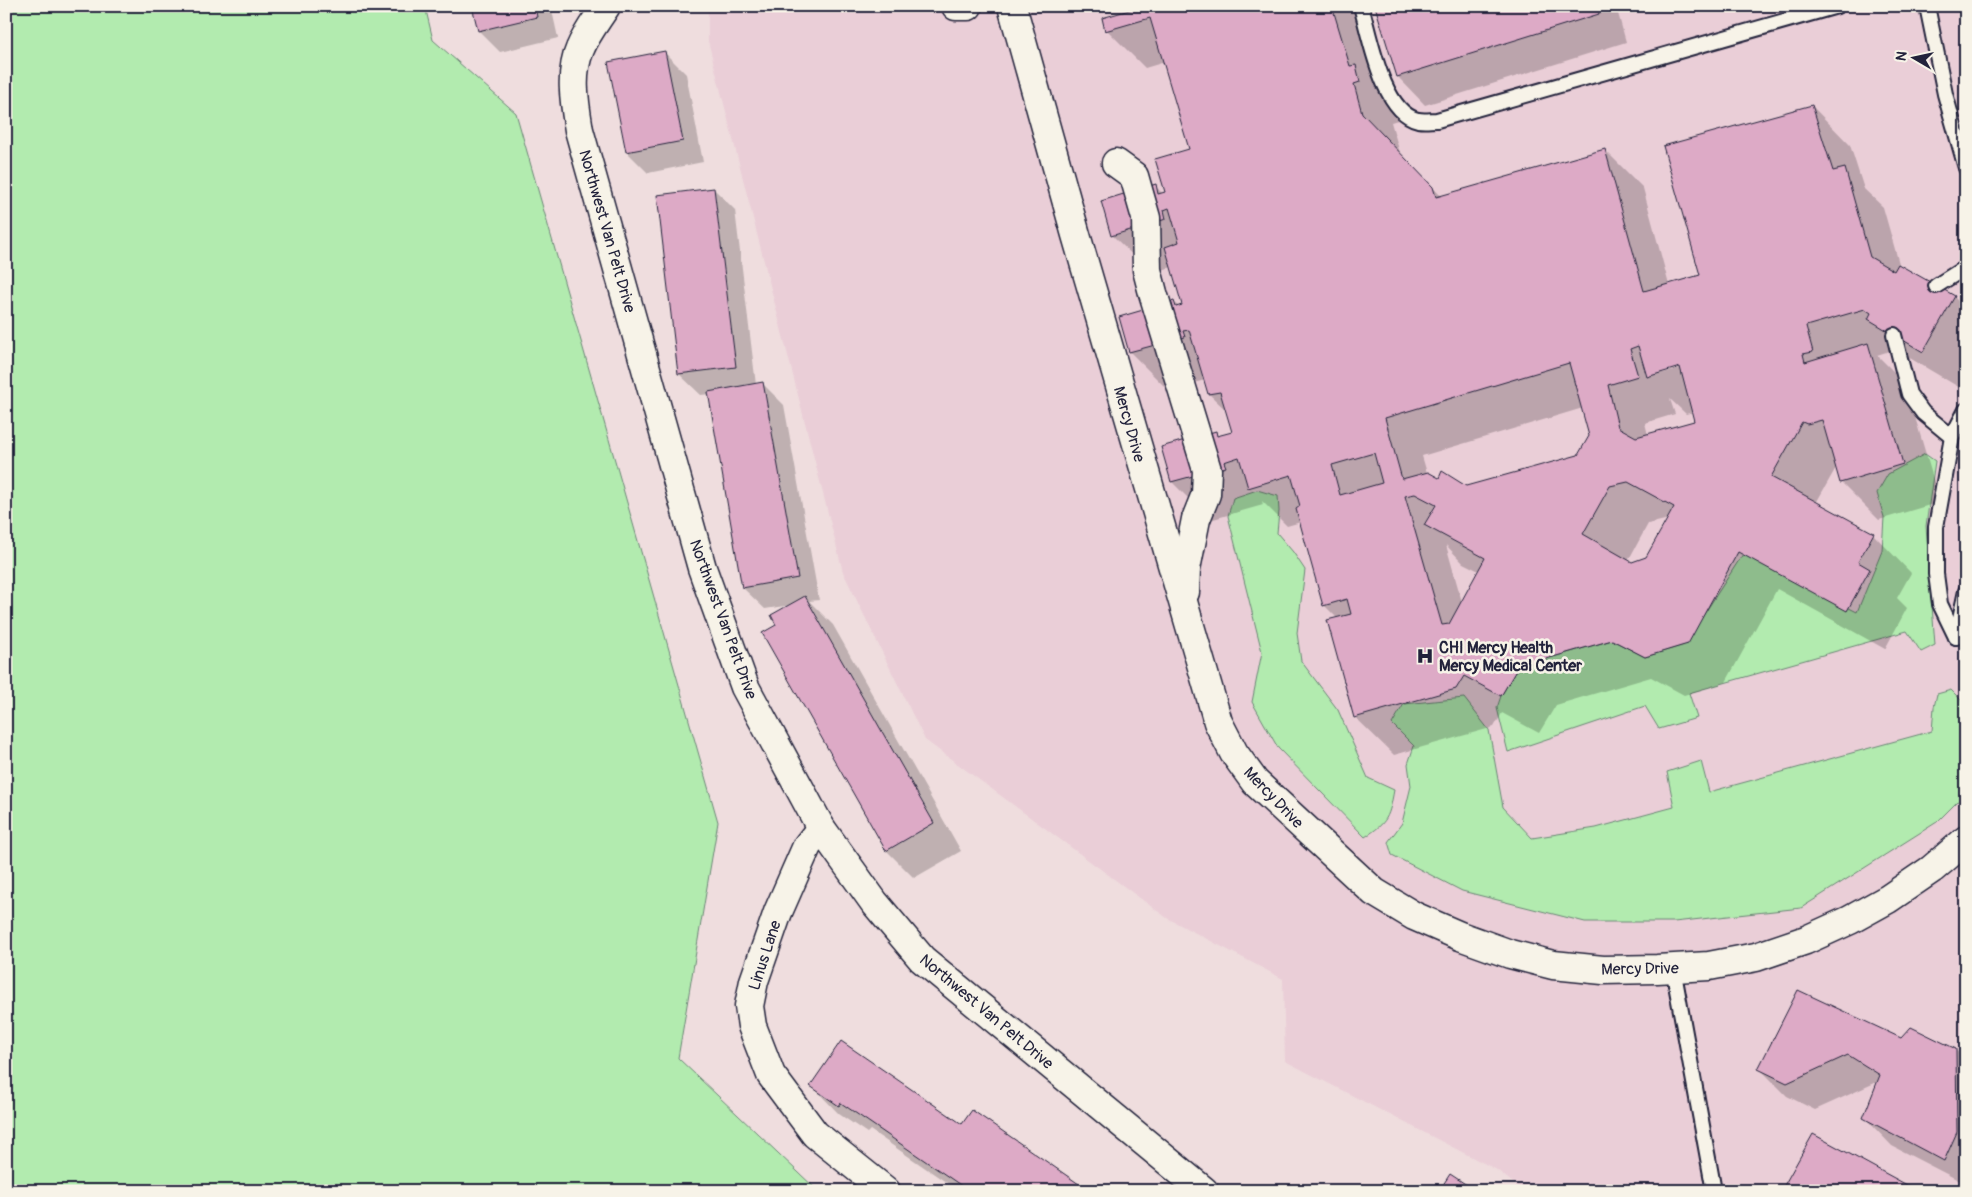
<svg xmlns="http://www.w3.org/2000/svg" width="1972" height="1197" font-family="Pangolin,sans-serif">
	<style>
		.built { fill: #eaced7 }
		.green { fill: #b2ebaf; stroke: #6a8675 }
		.shadow { fill: #0003; fill-rule: evenodd }
		.building { fill: #ddaac6; stroke: #22223b; fill-rule: evenodd }
		.lines { fill: none; stroke-linecap: round; stroke-linejoin: round }
		.service-casing { stroke: #22223b; stroke-width: 18 }
		.minor-casing { stroke: #22223b; stroke-width: 31 }
		.tertiary-casing { stroke: #22223b; stroke-width: 31 }
		.service { stroke: #f7f3e8; stroke-width: 14 }
		.minor { stroke: #f7f3e8; stroke-width: 28 }
		.tertiary { stroke: #f7f3e8; stroke-width: 28 }
		.labels { text-anchor: middle; stroke-width: 5; stroke-linejoin: round; paint-order: stroke }
		.street-label { font-size: 16px; fill: #22223b; stroke: #f7f3e8 }
		.poi-label { font-size: 16px; font-weight: bold; fill: #22223b; stroke: #f7f3e8; text-anchor: start }
	</style>
	<rect width="100%" height="100%" fill="#efddde"/>
	<filter id="ink" filterUnits="userSpaceOnUse"><feTurbulence type="fractalNoise" baseFrequency=".02" numOctaves="2"/><feDisplacementMap in="SourceGraphic" scale="10" xChannelSelector="R" yChannelSelector="G"/><feConvolveMatrix kernelMatrix="1 2 1 2 8 2 1 2 1" color-interpolation-filters="sRGB"/></filter>
	<g filter="url(#ink)">
		<path class="built" d="M708,6H1966V1191H1523L1497,1170L1285,1061L1283,979L1167,918L925,740L843,572L708,41Z"/>
		<g class="green">
			<path d="M6,6H425L433,40L516,113L718,822L678,1058L818,1191H6Z"/>
			<path d="M1925,454L1935,461L1926,526L1935,645L1921,652L1907,631L1689,693L1697,718L1659,729L1645,706L1508,752L1497,708L1501,696L1518,667L1612,640L1645,657L1684,645L1743,554L1857,612L1882,551L1884,517L1877,493L1888,474Z"/>
			<path d="M1257,490L1278,496L1279,511L1277,533L1293,552L1305,570L1297,633L1301,661L1338,710L1368,778L1394,790C1389,817 1388,822 1365,837L1278,748L1252,702L1262,652L1228,516L1233,498Z"/>
			<path d="M1951,690L1966,705V793L1937,822L1801,908L1674,922H1585L1462,891L1392,855L1388,842L1402,823L1411,786L1408,764L1414,746L1392,724L1404,704L1464,698L1489,730L1503,807L1532,838L1596,828L1674,807L1667,772L1701,761L1709,792L1932,731L1934,707L1937,694Z"/>
		</g>
		<g class="shadow">
			<path d="M473,6H551L558,38L500,52L479,31Z"/>
			<path d="M1139,6H1358L1394,104L1398,120L1391,122L1400,153L1442,197L1605,150L1643,188L1669,285L1701,275L1812,106L1850,145L1864,189L1883,207L1900,267L1954,297L1966,309V382L1962,389L1908,357L1899,348L1877,355L1905,383L1940,502L1879,520L1841,482L1837,466L1816,503L1873,534L1911,573L1897,598L1907,608L1885,649L1777,589L1726,682L1684,695L1651,677L1556,705L1539,733L1502,713L1494,727L1394,755L1355,717L1338,619L1324,605L1301,522L1287,526L1262,501L1263,505L1210,520L1172,482L1215,433L1219,437L1234,433L1228,412L1209,394L1205,380L1168,390L1130,352L1174,302L1179,307L1183,306L1172,267L1151,273L1112,235L1155,186L1163,194L1166,193L1190,150L1165,62L1145,68L1107,30L1141,8ZM1686,364L1687,366L1663,373L1661,371ZM1670,399L1686,414L1693,412L1696,421L1648,435L1645,423L1675,414ZM1583,408L1590,436L1579,456L1466,487L1440,480L1427,473L1422,456ZM1669,519L1647,559L1632,563L1628,561L1648,524ZM1446,545L1463,563L1479,571L1462,602Z"/>
			<path d="M1376,6H1616L1626,42L1425,105L1398,77Z"/>
			<path d="M665,53L686,74L703,162L648,173L627,152Z"/>
			<path d="M714,189L735,210L756,385L763,384L784,405L819,600L809,601L833,625L961,851L914,878L887,851L764,634L778,626L791,605L765,609L743,588L710,394L701,395L679,374L658,196Z"/>
			<path d="M1901,1040L1956,1050L1966,1060V1184L1892,1146L1865,1118L1878,1083L1877,1082L1815,1110L1787,1096L1760,1069Z"/>
			<path d="M812,1086L962,1126L1087,1191H959L870,1130L867,1133L839,1114Z"/>
		</g>
		<g class="building">
			<path d="M472,6H535L537,17L478,31Z"/>
			<path d="M1143,6H1332L1350,66L1356,65L1360,82L1354,84L1362,113L1433,187L1436,197L1605,149L1644,291L1700,275L1663,146L1812,105L1833,171L1845,168L1870,257L1894,271L1898,264L1955,296L1923,352L1868,319L1871,313L1865,309L1806,326L1813,352L1803,354L1805,362L1868,343L1903,464L1840,483L1822,420L1807,424L1802,422L1771,477L1874,533L1858,562L1870,569L1847,611L1738,552L1688,644L1645,657L1612,640L1518,667L1501,696L1464,676L1456,689L1354,718L1327,620L1351,614L1347,599L1323,606L1296,509L1300,506L1291,475L1248,488L1239,457L1224,462L1226,467L1171,482L1161,447L1216,431L1217,436L1232,432L1220,392L1208,394L1189,330L1183,331L1185,337L1129,352L1128,349L1119,317L1174,301L1176,307L1182,305L1165,247L1179,242L1169,208L1164,210L1166,219L1111,236L1101,201L1156,184L1158,194L1165,192L1155,159L1189,149L1150,18L1105,31L1102,18ZM1638,346L1647,377L1680,367L1694,421L1636,437L1618,427L1608,385L1638,376L1630,349ZM1569,363L1589,436L1578,455L1466,486L1442,471L1439,478L1428,472L1402,479L1385,418ZM1374,453L1382,483L1340,495L1332,465ZM1628,482L1674,507L1646,557L1632,562L1583,534L1610,486ZM1415,494L1436,505L1424,525L1485,558L1449,624L1442,625L1405,496Z"/>
			<path d="M1375,6H1597L1599,14L1397,77Z"/>
			<path d="M665,51L683,141L626,152L608,62Z"/>
			<path d="M714,188L736,367L678,374L657,195Z"/>
			<path d="M763,382L798,578L742,588L708,392Z"/>
			<path d="M805,596L934,823L886,851L762,633L776,625L771,615Z"/>
			<path d="M1798,990L1901,1038L1911,1027L1956,1049L1957,1132L1944,1161L1863,1118L1880,1075L1848,1055L1787,1083L1758,1069Z"/>
			<path d="M841,1041L962,1124L972,1110L1089,1191H969L841,1103L839,1106L810,1086Z"/>
			<path d="M1813,1134L1918,1191H1781Z"/>
			<path d="M1450,1174L1476,1191H1439Z"/>
		</g>
		<g class="lines">
			<g class="service-casing">
				<g id="service">
					<path d="M1361,6C1370,36 1382,112 1418,120C1424,121 1431,120 1437,120L1837,6"/>
					<path d="M1927,6L1945,94L1966,168"/>
					<path d="M1936,286L1966,267"/>
					<path d="M1894,335L1909,394L1923,413L1952,437"/>
					<path d="M1956,637L1940,604L1936,574V527L1952,437L1966,410"/>
					<path d="M1956,637L1966,591"/>
					<path d="M1673,968L1714,1191"/>
				</g>
			</g>
			<g class="minor-casing">
				<g id="minor">
					<path d="M606,6C597,20 586,34 580,49C569,74 575,105 579,130L702,568L745,687L821,828L874,902L922,959L1204,1191"/>
					<path d="M956,6H968"/>
					<path d="M821,828L807,846L778,912L754,981L749,1006L752,1026L771,1075L815,1134L886,1191"/>
				</g>
			</g>
			<g class="tertiary-casing">
				<g id="tertiary">
					<path d="M1012,6L1076,235L1218,722L1234,753L1255,782L1374,892L1414,916L1460,936L1510,954L1553,965L1603,970L1657,969L1709,966L1756,957L1806,940L1850,920L1888,899L1932,869L1966,840"/>
					<path d="M1116,163L1134,176L1146,218L1147,270L1153,293L1207,470L1206,494L1196,519L1186,569L1185,592"/>
				</g>
			</g>
			<use href="#service" class="service"/>
			<use href="#minor" class="minor"/>
			<use href="#tertiary" class="tertiary"/>
		</g>
	</g>
	<defs>
		<g id="hospital-bare" transform="scale(1.35)"><path d="M-5-5h3v3.5h4V-5h3V5h-3V1.5h-4V5h-3Z" fill="#22223b" stroke="#f7f3e8" stroke-width="2.5" paint-order="stroke"/></g>
	</defs>
	<g fill-rule="evenodd">
		<use href="#hospital-bare" x="1425" y="656"/>
	</g>
	<g class="labels">
		<g class="street-label">
			<text transform="translate(608 231) rotate(74)" y="6">Northwest Van Pelt Drive</text>
			<text transform="translate(1130 424) rotate(74)" y="6">Mercy Drive</text>
			<text transform="translate(724 619) rotate(70)" y="6">Northwest Van Pelt Drive</text>
			<text transform="translate(1274 797) rotate(46)" y="6">Mercy Drive</text>
			<text transform="translate(764 955) rotate(-72)" y="6">Linus Lane</text>
			<text transform="translate(1640 968) rotate(-1)" y="6">Mercy Drive</text>
			<text transform="translate(987 1011) rotate(40)" y="6">Northwest Van Pelt Drive</text>
		</g>
		<g class="poi-label">
			<text x="1439" y="653">CHI Mercy Health<tspan x="1439" dy="18">Mercy Medical Center</tspan></text>
		</g>
	</g>
	<rect width="1972" height="1197" fill="none" stroke="#f7f3e8" stroke-width="25"/>
	<rect x="12" y="12" width="1947" height="1172" fill="none" stroke="#22223b" stroke-width="2" filter="url(#ink)"/>
	<g transform="translate(1914 58) rotate(279)" stroke="#f7f3e8" stroke-width="4" paint-order="stroke">
	<path d="M0-4L9 19L0 12L-9 19Z" fill="#22223b"/>
	<text y="-8" font-size="14" font-weight="bold" text-anchor="middle" fill="#22223b">N</text>
	</g>
</svg>
